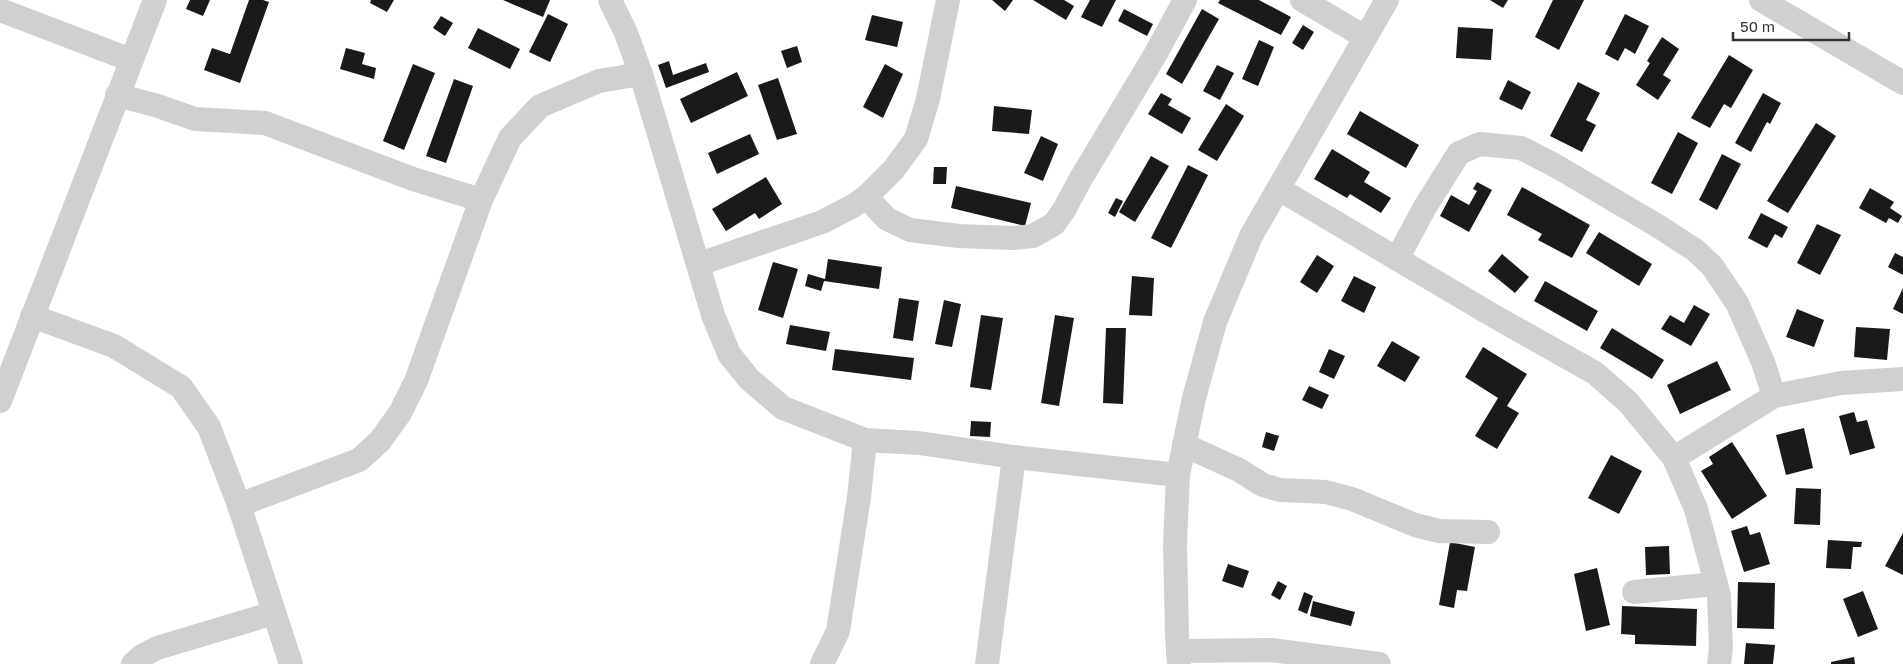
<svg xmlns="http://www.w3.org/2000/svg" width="1903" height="664" font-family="'Golos Text',sans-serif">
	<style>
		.building { fill: #1a1a1a }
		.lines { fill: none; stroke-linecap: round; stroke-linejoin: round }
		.minor { stroke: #d0d0d0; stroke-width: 24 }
	</style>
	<rect width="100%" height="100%" fill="#fff"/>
	<g class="building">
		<path d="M190,0H210L203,16L186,9Z"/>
		<path d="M249,0H263L269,2L240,83L204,70L212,48L230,54Z"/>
		<path d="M371,0H394L387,12L370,3Z"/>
		<path d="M503,0H550L543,17Z"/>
		<path d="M992,0H1013L1005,11Z"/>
		<path d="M1033,0H1064L1074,6L1066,20Z"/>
		<path d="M1090,0H1116L1102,27L1081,17Z"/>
		<path d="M1220,0H1259L1291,17L1281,35L1218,3Z"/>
		<path d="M1490,0H1508L1503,8Z"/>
		<path d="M1553,0H1584L1559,50L1535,37Z"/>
		<path d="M1124,9L1153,24L1147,36L1118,21Z"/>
		<path d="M1202,9L1219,19L1182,84L1166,74Z"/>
		<path d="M548,14L568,24L550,62L529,52Z"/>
		<path d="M1625,14L1649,26L1635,54L1625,48L1618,61L1605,54Z"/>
		<path d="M872,15L903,22L897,47L865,40Z"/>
		<path d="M441,16L453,23L445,36L433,28Z"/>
		<path d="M1303,25L1314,32L1303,50L1292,43Z"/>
		<path d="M1458,27L1493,29L1491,60L1456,58Z"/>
		<path d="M478,28L520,49L510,69L468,48Z"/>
		<path d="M1662,37L1679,49L1663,75L1671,80L1658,100L1636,85L1650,63L1647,61Z"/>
		<path d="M1259,40L1274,47L1258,86L1242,79Z"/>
		<path d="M797,46L802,62L787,68L781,51Z"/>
		<path d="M346,48L365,53L362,64L376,68L374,79L340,69Z"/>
		<path d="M1729,55L1753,70L1731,108L1724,104L1710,128L1691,118Z"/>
		<path d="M669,61L673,75L706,63L709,72L666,88L658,65Z"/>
		<path d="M413,64L435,73L404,150L383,141Z"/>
		<path d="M885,64L903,74L883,118L863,107Z"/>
		<path d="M1217,65L1234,73L1220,100L1203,91Z"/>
		<path d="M737,72L748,96L691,123L680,99Z"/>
		<path d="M778,78L797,134L777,140L758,85Z"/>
		<path d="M454,79L473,86L446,163L426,156Z"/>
		<path d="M1508,80L1531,92L1522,110L1499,99Z"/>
		<path d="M1578,82L1600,93L1586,120L1596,125L1582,152L1550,136Z"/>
		<path d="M1161,93L1172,99L1168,105L1191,118L1182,134L1148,114Z"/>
		<path d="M1763,93L1781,103L1770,124L1767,122L1751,152L1735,143Z"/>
		<path d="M1226,104L1244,116L1217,161L1198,150Z"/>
		<path d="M994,106L1032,110L1029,134L992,131Z"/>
		<path d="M1360,111L1419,145L1406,168L1347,134Z"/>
		<path d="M1816,123L1836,136L1788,213L1767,201Z"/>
		<path d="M1678,132L1698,143L1672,194L1651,183Z"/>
		<path d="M750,134L759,154L717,174L708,153Z"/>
		<path d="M1041,136L1058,144L1043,181L1024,173Z"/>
		<path d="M1332,149L1370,172L1364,182L1391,198L1381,213L1350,194L1347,198L1314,179Z"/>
		<path d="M1722,154L1741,164L1717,210L1699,200Z"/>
		<path d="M1151,156L1169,166L1135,222L1119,212Z"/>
		<path d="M1188,165L1208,175L1171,248L1151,238Z"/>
		<path d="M934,167H947L946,184H933Z"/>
		<path d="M766,177L782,204L759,219L755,213L726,231L712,209Z"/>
		<path d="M1477,182L1492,190L1469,232L1440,216L1451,195L1469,205L1477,191L1473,189Z"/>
		<path d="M956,186L1031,203L1025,226L951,208Z"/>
		<path d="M1522,187L1590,225L1572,258L1538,240L1542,234L1507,215Z"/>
		<path d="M1870,188L1894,202L1890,208L1902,216L1898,223L1889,218L1886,223L1859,208Z"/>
		<path d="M1116,198L1123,201L1115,217L1108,213Z"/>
		<path d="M1761,213L1788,227L1782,238L1775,234L1767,248L1748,238Z"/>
		<path d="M1817,224L1841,235L1820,275L1797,263Z"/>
		<path d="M1599,232L1652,264L1639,286L1586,253Z"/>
		<path d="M1895,253L1903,257V275L1888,267Z"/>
		<path d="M1502,254L1529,277L1515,293L1488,271Z"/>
		<path d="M1317,255L1334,266L1317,293L1300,282Z"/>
		<path d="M828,259L882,267L879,289L824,281L821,291L805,286L808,274L825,279Z"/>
		<path d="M773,262L798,269L783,318L758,310Z"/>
		<path d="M1132,276L1154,278L1152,316L1129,315Z"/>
		<path d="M1354,276L1376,287L1364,313L1341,301Z"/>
		<path d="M1545,281L1598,311L1587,331L1534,301Z"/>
		<path d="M1903,288V314L1893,309Z"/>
		<path d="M899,298L919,301L913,341L893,338Z"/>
		<path d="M944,300L961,304L952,347L935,344Z"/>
		<path d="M1694,305L1710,314L1691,346L1661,329L1670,315L1684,323Z"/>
		<path d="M1797,309L1824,320L1814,347L1786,337Z"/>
		<path d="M981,315L1003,318L991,390L970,387Z"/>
		<path d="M1055,315L1074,318L1059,406L1041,403Z"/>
		<path d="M790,325L830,332L826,351L786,344Z"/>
		<path d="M1856,327L1890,329L1887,360L1854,357Z"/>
		<path d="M1106,328H1126L1123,404L1103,403Z"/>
		<path d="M1612,328L1664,360L1652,379L1600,348Z"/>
		<path d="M1392,341L1420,357L1405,382L1377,366Z"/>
		<path d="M1483,347L1527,374L1507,406L1519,413L1497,449L1475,436L1498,398L1465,377Z"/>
		<path d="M835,349L914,358L911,380L832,370Z"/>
		<path d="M1329,349L1345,356L1334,379L1319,372Z"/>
		<path d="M1717,361L1731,390L1680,414L1667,385Z"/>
		<path d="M1309,386L1329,395L1322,409L1302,400Z"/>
		<path d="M1854,412L1857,422L1867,420L1875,448L1850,455L1839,416Z"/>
		<path d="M971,421L991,422L990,437L970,436Z"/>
		<path d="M1804,428L1813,468L1786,475L1776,435Z"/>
		<path d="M1266,432L1279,436L1274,451L1262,447Z"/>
		<path d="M1732,442L1767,496L1732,519L1701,471L1713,464L1709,457Z"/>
		<path d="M1611,455L1642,471L1619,514L1588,498Z"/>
		<path d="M1796,488L1821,489L1820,525L1794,524Z"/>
		<path d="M1747,526L1750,535L1760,532L1770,564L1744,572L1731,531Z"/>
		<path d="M1903,533V575L1885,566Z"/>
		<path d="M1828,540L1862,542L1861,547H1853L1851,569L1826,568Z"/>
		<path d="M1450,542L1475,547L1467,591L1457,590L1454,608L1439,605Z"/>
		<path d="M1669,546L1670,574L1646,575L1645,547Z"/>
		<path d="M1228,564L1249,571L1243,588L1222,581Z"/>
		<path d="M1597,568L1610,625L1586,631L1574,574Z"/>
		<path d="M1278,581L1287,586L1280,600L1271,595Z"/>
		<path d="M1738,582L1775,583L1774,629L1737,628Z"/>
		<path d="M1863,591L1878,629L1858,637L1843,599Z"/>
		<path d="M1304,592L1313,596L1307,614L1298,610Z"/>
		<path d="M1313,601L1355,612L1351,626L1310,616Z"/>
		<path d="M1622,606L1697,609L1696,646L1635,644V635L1621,634Z"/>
		<path d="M1746,643L1775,645L1773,664H1744Z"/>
		<path d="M1854,657L1855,664H1831V662Z"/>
	</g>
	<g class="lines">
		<g class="minor">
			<path d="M610,0L626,33L641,74L713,315L729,354L749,379L783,408L865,440L919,443L1014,457L1178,475"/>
			<path d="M1302,0L1365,37"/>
			<path d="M1761,0L1903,83"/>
			<path d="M0,10L131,60"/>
			<path d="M117,95L158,106L195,119L265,123L413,179L481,200"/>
			<path d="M1279,189L1492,315L1595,373L1628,402L1674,458L1696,509L1719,595L1721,648L1719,664"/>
			<path d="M866,197L887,219L910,230L959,236L1013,238L1033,236L1054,224L1064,210L1080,180L1155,55L1185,0"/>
			<path d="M1397,259L1425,207L1459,153L1480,144L1521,148L1556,166L1658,226L1695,250L1712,266L1737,303L1763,362L1774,396"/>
			<path d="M699,264L822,222L853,206L866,197L894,169L916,139L928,99L948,0"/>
			<path d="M32,316L114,346L181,387L209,427L239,505L291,664"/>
			<path d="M0,401L155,0"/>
			<path d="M1184,445L1239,470L1263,485L1280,490L1326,492L1352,499L1415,525L1439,531L1488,532"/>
			<path d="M1674,458L1774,396L1841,383L1903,379"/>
			<path d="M239,505L359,460L380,441L400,413L416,381L481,200L510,138L540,106L599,81L641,74"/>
			<path d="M1634,592L1716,584"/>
			<path d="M1178,651L1271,650L1379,664"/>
			<path d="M133,664L142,656L157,648L274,613"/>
			<path d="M822,664L838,631L859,497L865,440"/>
			<path d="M987,664L1014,457"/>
			<path d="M1179,664L1177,635L1175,544L1178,475L1194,398L1215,322L1251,236L1387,0"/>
		</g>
	</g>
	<path d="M1733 32v8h116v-8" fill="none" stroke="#333333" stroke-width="2.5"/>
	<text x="1740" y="32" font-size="15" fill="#333333" stroke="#ffffff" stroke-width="4" paint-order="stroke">50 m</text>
</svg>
